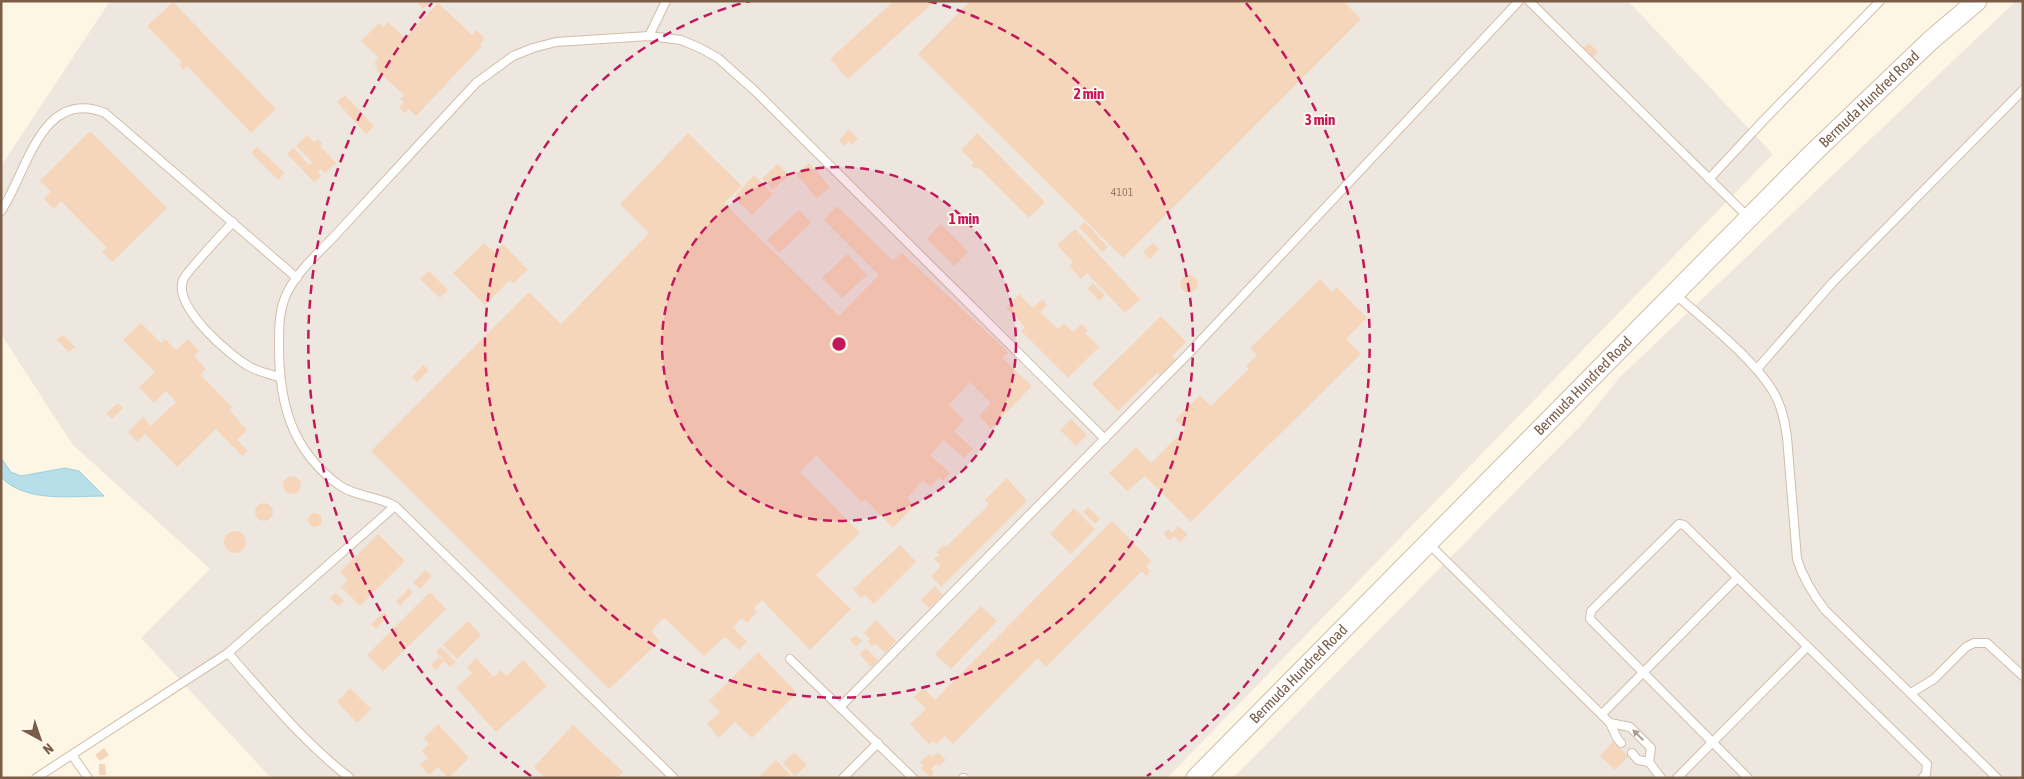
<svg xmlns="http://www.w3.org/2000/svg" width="2024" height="779" font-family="'Asap Condensed',sans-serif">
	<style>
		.industrial { fill: #eee7df }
		.water { fill: #b7dfea; stroke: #9ccfdd }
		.building { fill: #f6d6ba }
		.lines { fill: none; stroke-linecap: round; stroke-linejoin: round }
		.service-casing { stroke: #d1bea9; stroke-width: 10 }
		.tertiary-casing { stroke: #d1bea9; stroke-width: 21 }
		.service { stroke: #fff; stroke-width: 8 }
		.tertiary { stroke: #fff; stroke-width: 19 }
		.oneway { fill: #af9d91 }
		.ring { fill: none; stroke: #c2185b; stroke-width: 2.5; stroke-dasharray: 9 6 }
		.labels { text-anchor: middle; stroke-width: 4; stroke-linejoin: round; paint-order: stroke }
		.number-label { font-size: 12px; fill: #997a64 }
		.street-label { font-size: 15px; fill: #7a5c47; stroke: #fff9ed }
		.centre { fill: #c2185b; stroke: #fff9ed; stroke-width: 2.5 }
		.ring-label { font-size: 15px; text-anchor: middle; font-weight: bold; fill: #c2185b; stroke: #fff9ed; stroke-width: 4; stroke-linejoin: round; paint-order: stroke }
	</style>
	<rect width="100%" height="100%" fill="#fef6e5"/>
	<g class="industrial">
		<path d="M110,1H1628L1773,154L1167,778H271L141,638L210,569L72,444L1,334V166Z"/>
		<path d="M2016,1H2023V778H1233L1584,422L1619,378Z"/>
	</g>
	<path class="water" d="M1,458L11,472L21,476L65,468L79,471L104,496C72,496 25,503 1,477Z"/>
	<g class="building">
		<path d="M420,1H431L423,9L418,3Z"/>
		<path d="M894,1H935L848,79L830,59Z"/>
		<path d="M970,1H1343L1361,19L1123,258L918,54Z"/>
		<path d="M173,2L276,109L251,133L187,66L183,70L179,65L182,62L147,26Z"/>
		<path d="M438,3L472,35L476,30L485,38L480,44L482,46L416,116L409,109L405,113L399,107L404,102L400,99L404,95L376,70L378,68L374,64L379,58L361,41L379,23L383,27L388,22L405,38Z"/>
		<path d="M1589,43L1598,52L1590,59L1581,50Z"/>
		<path d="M345,95L374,126L366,134L337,102Z"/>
		<path d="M849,129L858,139L851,145L849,141L844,146L839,140Z"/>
		<path d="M90,131L167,208L112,262L102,252L107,248L61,201L54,209L44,199L51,191L40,181Z"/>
		<path d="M688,133L742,186L724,203L839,316L879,275L824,220L837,206L893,261L902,253L1008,352L1002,358L1032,386L991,428L979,416L991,403L970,382L949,405L964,420L954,431L973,449L964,458L944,440L930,455L950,473L943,481L939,477L930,487L923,480L907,498L914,506L893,528L865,499L862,502L816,455L800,472L860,533L816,575L851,609L810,650L762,600L754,608L757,612L747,623L742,618L733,627L747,642L739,650L725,637L704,656L664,618L651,631L660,641L609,689L371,451L529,292L561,324L649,233L620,204Z"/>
		<path d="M977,133L1045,202L1029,218L978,167L975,169L971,165L974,163L961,150Z"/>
		<path d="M307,135L314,142L318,139L322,143L320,146L336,163L325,173L321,169L318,172L321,176L314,182L287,154L294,148L309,165L312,162L296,146Z"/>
		<path d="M257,147L285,173L278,180L251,153Z"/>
		<path d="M809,163L830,187L817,198L796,174Z"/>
		<path d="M778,164L789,175L773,190L762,178Z"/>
		<path d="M754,175L773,194L752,215L734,197Z"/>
		<path d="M799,210L811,223L779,253L767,240Z"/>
		<path d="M1085,222L1108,247L1102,252L1079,227Z"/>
		<path d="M941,224L968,252L954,266L927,239Z"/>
		<path d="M1075,229L1140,299L1125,313L1087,273L1081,279L1069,266L1073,262L1057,245Z"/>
		<path d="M484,243L494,252L503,244L528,270L513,283L510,280L485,305L453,273Z"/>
		<path d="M1153,243L1159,249L1150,259L1143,252Z"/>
		<path d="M847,254L867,275L842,298L822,278Z"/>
		<path d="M429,271L448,290L440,298L420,279Z"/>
		<circle cx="1189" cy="284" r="9"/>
		<path d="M1320,279L1332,292L1337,287L1367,318L1346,339L1361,354L1191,522L1145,476L1127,491L1109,473L1136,447L1151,463L1185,429L1175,420L1200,395L1211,406L1249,369L1246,366L1257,355L1250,348Z"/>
		<path d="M1093,283L1105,295L1099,301L1088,289Z"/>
		<path d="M1019,294L1033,308L1042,299L1047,305L1040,312L1058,329L1064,323L1073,332L1082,324L1088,330L1085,333L1099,347L1068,378L1021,331L1025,327L1006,307Z"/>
		<path d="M1161,316L1186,342L1172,356L1177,361L1161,377L1157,373L1118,411L1092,384Z"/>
		<path d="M141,323L161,343L165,339L176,350L188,339L199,351L194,356L206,369L200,374L232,407L229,410L247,430L237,440L248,451L242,456L216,429L177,467L145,434L137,442L128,432L143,417L151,426L176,402L166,391L154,403L139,387L155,372L123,340Z"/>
		<path d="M63,335L75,347L69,352L56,340Z"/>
		<path d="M423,365L429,370L417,382L412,377Z"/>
		<path d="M118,403L123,408L112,419L106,414Z"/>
		<path d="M1071,419L1087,435L1076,446L1060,430Z"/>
		<circle cx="292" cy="485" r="9"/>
		<path d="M1007,478L1027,501L941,587L931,576L941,566L934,559L939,555L936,552L944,545L946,547L989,505L985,500Z"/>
		<circle cx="264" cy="512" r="9"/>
		<path d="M1088,507L1100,519L1095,524L1083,512Z"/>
		<path d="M1074,508L1095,529L1071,554L1050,534Z"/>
		<circle cx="315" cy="520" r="7"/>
		<path d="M1112,521L1151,561L1146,566L1150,571L1146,576L1142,571L1046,667L1038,658L953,744L945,736L936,744L933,741L929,744L910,724L926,709L914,697L924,688L935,700Z"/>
		<path d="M1178,526L1188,534L1180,542L1174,536L1170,540L1163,534L1168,529L1172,533Z"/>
		<circle cx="235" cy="542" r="11"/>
		<path d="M378,534L405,561L360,606L341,587L348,580L340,572Z"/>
		<path d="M900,545L916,562L874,604L865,595L861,598L853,589Z"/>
		<path d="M425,570L432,576L420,589L413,583Z"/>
		<path d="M935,586L943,595L929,608L921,600Z"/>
		<path d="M409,588L413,592L400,606L396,602Z"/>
		<path d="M430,592L446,609L383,671L367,655Z"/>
		<path d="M336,593L344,601L338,606L330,598Z"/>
		<path d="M981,606L997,621L951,669L935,654Z"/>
		<path d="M384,612L388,616L376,629L371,624Z"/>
		<path d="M876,620L896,641L885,653L875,643L872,646L867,641L870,639L864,633Z"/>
		<path d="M468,621L481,635L457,659L443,645Z"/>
		<path d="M856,635L862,641L856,647L850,640Z"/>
		<path d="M441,647L456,662L450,667L436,652Z"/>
		<path d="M866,648L878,660L871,667L859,654Z"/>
		<path d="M758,652L797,693L752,738L735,722L719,738L707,724L720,712L709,701Z"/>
		<path d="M439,657L444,661L436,670L431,665Z"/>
		<path d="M476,658L494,677L501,670L506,676L523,660L547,686L496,732L456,688L472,673L467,667Z"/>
		<path d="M350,688L371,709L357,723L337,702Z"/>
		<path d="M438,724L469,758L448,778L438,767L429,775L420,765L428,758L422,751L429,744L424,738Z"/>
		<path d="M573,725L623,772L618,778H545L534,767Z"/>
		<path d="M1613,742L1629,756L1615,770L1600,756Z"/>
		<path d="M104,748L109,755L100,761L95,755Z"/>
		<path d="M794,752L807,765L795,776L783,763Z"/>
		<path d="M938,752L946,760L939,766L937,763L931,769L934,773L930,777L921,768L924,766L920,762L929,754L932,757Z"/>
		<path d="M776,760L790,775L787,778H758Z"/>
		<path d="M99,764H105L106,775H99Z"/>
	</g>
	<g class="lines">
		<g class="service-casing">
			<g id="service">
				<path d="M1529,1L1748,217"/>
				<path d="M649,36L666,1"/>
				<path d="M1709,179L1763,121L1880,1"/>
				<path d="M1,211C27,173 41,87 105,113L297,278"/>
				<path d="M233,222C224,232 186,272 183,280C173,307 229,355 250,367C259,372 270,374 279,377"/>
				<path d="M1675,294C1705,321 1761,364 1777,399C1783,411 1785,424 1787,437L1797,559C1803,578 1812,593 1825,610L1997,778"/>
				<path d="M1757,369L1833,282L2023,90"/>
				<path d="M1428,543L1610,723L1617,738L1621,743"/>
				<path d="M228,653C267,697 303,742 350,778"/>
				<path d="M790,659L913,778"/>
				<path d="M1911,693L1934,679L1966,647L1974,643H1987L2023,676"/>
				<path d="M840,707L1190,352L1519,1"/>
				<path d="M1602,714L1737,578"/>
				<path d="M1610,723L1630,727L1651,748L1649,762L1661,778"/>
				<path d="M1632,753L1638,760L1649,762"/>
				<path d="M72,755L88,778"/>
				<path d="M36,778L228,653L395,506"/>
				<path d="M674,778L395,506C378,496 356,497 339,485C291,450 279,402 279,346C279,326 279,308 288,291C300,268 323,249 340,230C385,181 431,132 476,83L513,56L533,48L556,42L649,36L681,40L700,48L718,58L755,91L1105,439"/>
				<path d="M843,778L878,743"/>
				<path d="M963,778H964"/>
				<path d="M1677,778L1807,647"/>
				<path d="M1748,778L1590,619L1591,611L1679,524L1684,525L1927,764L1926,774L1922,778"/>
			</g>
		</g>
		<g class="tertiary-casing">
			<g id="tertiary">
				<path id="s1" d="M1196,778L1811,155L1930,41L1977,1"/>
			</g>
		</g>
		<use href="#service" class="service"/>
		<use href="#tertiary" class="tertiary"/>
	</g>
	<defs><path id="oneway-solid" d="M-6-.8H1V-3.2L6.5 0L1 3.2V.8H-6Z" transform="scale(1.25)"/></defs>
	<use class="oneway" href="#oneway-solid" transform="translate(1638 735) rotate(-135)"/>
	<circle cx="839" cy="344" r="177" fill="#c2185b" fill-opacity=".12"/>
	<g class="ring">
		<circle cx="839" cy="344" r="177"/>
		<path d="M928 1A354 354 0 1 1 750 1"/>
		<path d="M531 776A531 531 0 0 1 432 3M1246 3A531 531 0 0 1 1147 776"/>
	</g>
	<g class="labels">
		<g class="number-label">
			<text x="1122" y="196">4101</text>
		</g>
		<g class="street-label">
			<text dy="5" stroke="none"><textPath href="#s1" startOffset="956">Bermuda Hundred Road</textPath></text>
			<text dy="5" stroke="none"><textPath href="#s1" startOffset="551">Bermuda Hundred Road</textPath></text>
			<text dy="5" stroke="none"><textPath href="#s1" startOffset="146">Bermuda Hundred Road</textPath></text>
		</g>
	</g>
	<circle cx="839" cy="344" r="8" class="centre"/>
	<g class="ring-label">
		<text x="1089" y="99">2 min</text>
		<text x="1320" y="125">3 min</text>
		<text x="964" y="224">1 min</text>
	</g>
	<rect width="2024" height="779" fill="none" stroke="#7a5c47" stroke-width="5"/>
	<g transform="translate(40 739) rotate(140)" stroke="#fff9ed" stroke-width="4" paint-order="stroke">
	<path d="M0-4L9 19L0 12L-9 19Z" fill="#7a5c47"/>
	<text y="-8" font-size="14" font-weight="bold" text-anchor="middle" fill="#7a5c47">N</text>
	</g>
</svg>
